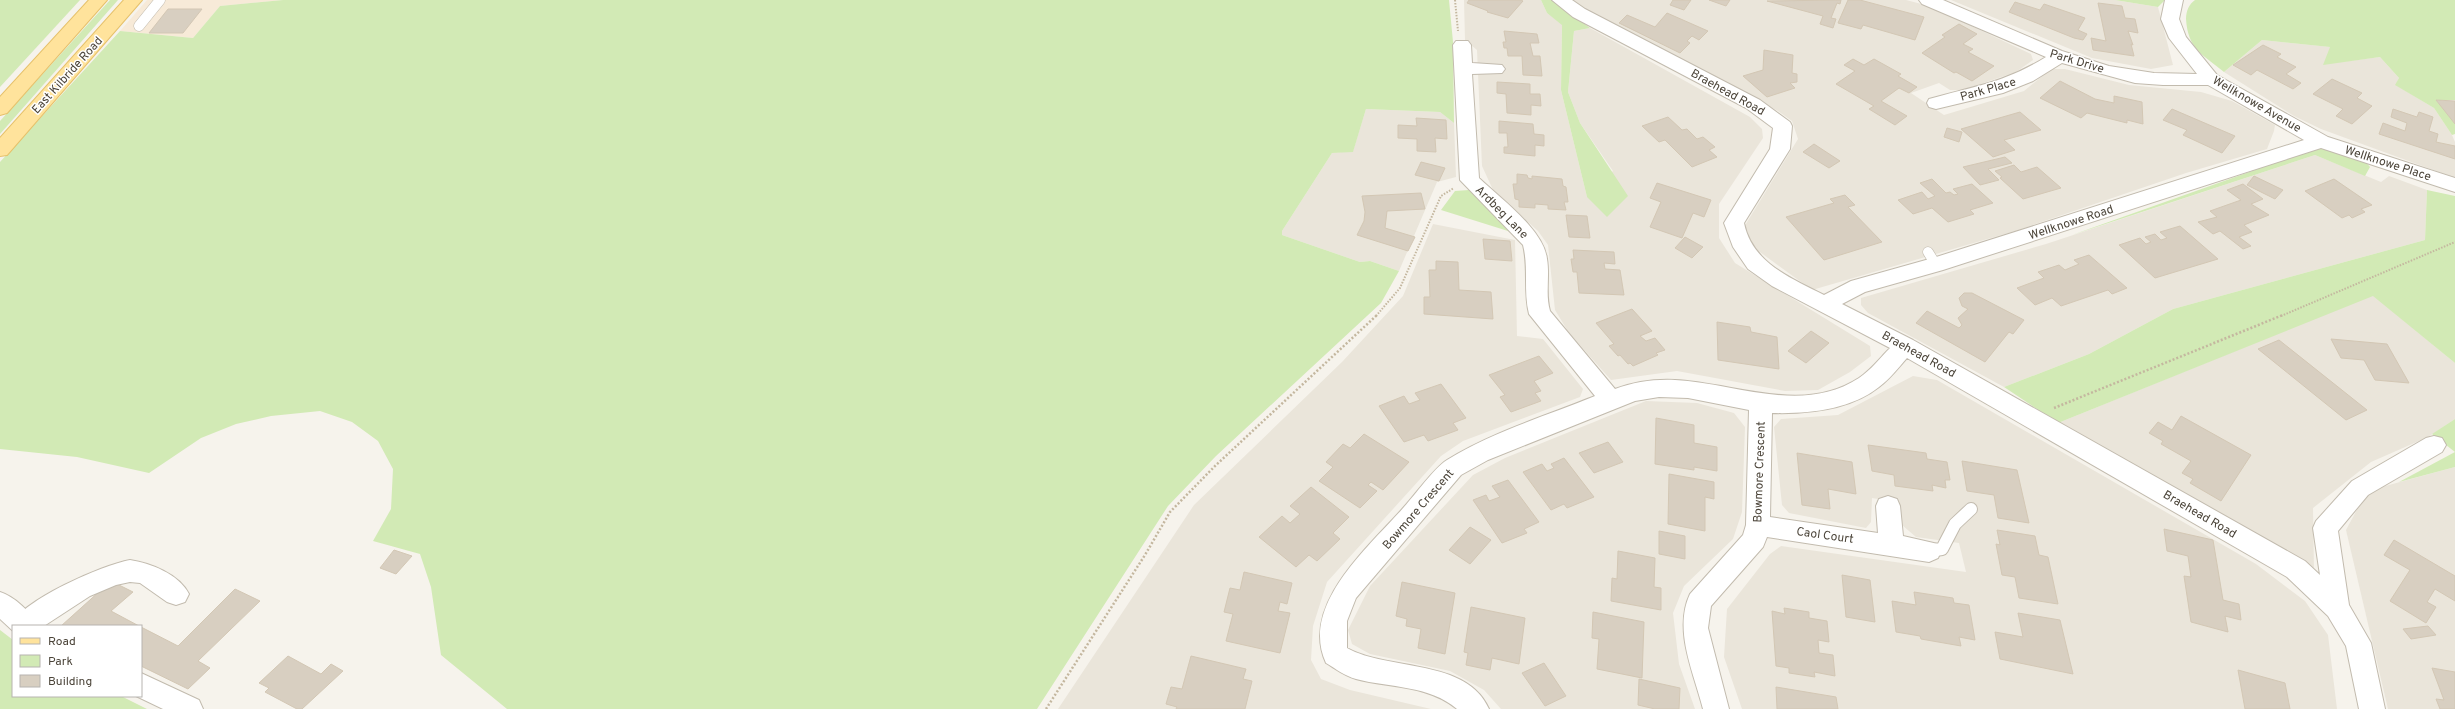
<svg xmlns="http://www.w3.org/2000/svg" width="2455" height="709" font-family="Overpass,sans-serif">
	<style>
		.residential { fill: #eae5da }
		.commercial { fill: #f7ead8 }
		.green { fill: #d2eab5 }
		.building { fill: #d8cfc1; stroke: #d3c7b4 }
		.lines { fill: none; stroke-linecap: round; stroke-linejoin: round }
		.service-far1-casing { stroke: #c2bbae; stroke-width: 11 }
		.service-casing { stroke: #c2bbae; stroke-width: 14 }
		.minor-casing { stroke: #c2bbae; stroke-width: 2 }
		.tertiary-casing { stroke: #c2bbae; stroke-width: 2 }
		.primary-casing { stroke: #e6c16a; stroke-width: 2 }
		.path-far1 { stroke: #c4b79f; stroke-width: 2; stroke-dasharray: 1.5 1.5; stroke-linecap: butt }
		.path { stroke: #c4b79f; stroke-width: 2.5; stroke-dasharray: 2 2; stroke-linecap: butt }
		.service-far1 { stroke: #fff; stroke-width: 10 }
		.service { stroke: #fff; stroke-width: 12 }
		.minor { fill: #fff; fill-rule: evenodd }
		.tertiary { fill: #fff; fill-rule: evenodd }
		.primary { fill: #ffe39c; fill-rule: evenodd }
		.labels { text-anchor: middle; stroke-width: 3; stroke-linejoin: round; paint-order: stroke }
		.street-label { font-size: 12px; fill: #4b4439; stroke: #fff }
	</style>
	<rect width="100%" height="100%" fill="#f6f3ec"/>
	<g class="residential">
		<path d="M1464,0H1541L1547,13L1562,24L1561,90L1587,197L1613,171L1580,123L1568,92L1574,31L1590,28L1750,117L1762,129L1763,138L1719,204V238L1735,263L1870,346L1871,356L1850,372L1818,390L1785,391L1677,371L1611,380L1569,333L1555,310L1548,245L1538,231L1494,192L1482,166L1477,50L1465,40Z"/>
		<path d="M1570,0H1906L1929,6L2031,54L2033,60L2016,72L1963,90H1950L1939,83L1911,93L1944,115L2024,91L2051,69H2065L2129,85L2201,92L2232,101L2275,125L2274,131L2267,149L2186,173L2015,231L1812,290L1753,247L1744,227L1798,139L1792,121L1778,111L1588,13Z"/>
		<path d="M1951,0H2115L2158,7L2173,65L2151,69L2092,58Z"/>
		<path d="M2262,40L2331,47L2324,64L2380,57L2399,78L2396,85L2434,108L2452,135L2455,142V178L2321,129L2294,116L2224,72Z"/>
		<path d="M1366,109L1440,112L1454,123L1456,177L1437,182L1399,271L1370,261L1360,262L1282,235V231L1332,153L1353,151Z"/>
		<path d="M2315,155L2381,182L2389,176L2427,190L2425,240L2173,309L2089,354L2004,387L1868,313L1861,305V298L2046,244Z"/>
		<path d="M1433,224L1515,240L1517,336L1543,339L1583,389L1580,397L1463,441L1441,456L1327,582L1313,626L1311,660L1321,679L1350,690L1431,709H1058L1194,505L1342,362L1403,296Z"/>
		<path d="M2373,295L2455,363V419L2428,437L2371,462L2313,508L2314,572L2058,423Z"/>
		<path d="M1913,376L1937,380L2256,564L2305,601L2328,635L2337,709H1742L1724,657L1727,609L1770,554L1781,546L1966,572L1959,543L1916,537L1902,525L1897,502L1872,498L1871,522L1866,528L1789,513L1782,505L1774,427L1781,419L1838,415Z"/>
		<path d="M1646,401L1697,403L1734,413L1745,427L1742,512L1733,539L1684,586L1673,613L1679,664L1695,709H1501L1484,690L1450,671L1370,654L1352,644L1348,630L1370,586L1473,475L1505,458Z"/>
		<path d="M2455,467V709H2388L2346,530L2367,491Z"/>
	</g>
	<path class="commercial" d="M147,0H283L220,6L193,38L120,31Z"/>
	<g class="green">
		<path d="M0,0H80L0,87Z"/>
		<path d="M110,0H118L0,134V121Z"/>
		<path d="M283,0H1449L1453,42L1454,123L1440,112L1366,109L1353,152L1332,153L1282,231V235L1360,262L1370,261L1399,271L1381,303L1216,456L1168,506L1037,709H507L441,655L431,587L420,554L373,541L391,509L393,469L378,441L352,422L320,411L271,416L236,424L201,438L149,473L77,457L0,449V162L120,31L193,38L220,6Z"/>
		<path d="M1541,0H1553L1590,28L1574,31L1568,92L1580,123L1628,196L1607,217L1587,197L1561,90L1562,25L1547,13Z"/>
		<path d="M2115,0H2165L2158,7Z"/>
		<path d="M2195,0H2455V100H2441L2455,124V134L2452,135L2434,108L2395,85L2399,78L2380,57L2323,65L2330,47L2262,40L2224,72C2202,54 2188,49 2186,19C2186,11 2189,4 2195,0Z"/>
		<path d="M2321,149C2339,150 2359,152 2370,167L2365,176L2315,155L2072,235L2311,150Z"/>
		<path d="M1469,190L1522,241L1508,231L1441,210L1455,191Z"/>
		<path d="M2427,190L2455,196V363L2373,296L2058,423L2004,387L2089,354L2173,309L2425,240Z"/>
		<path d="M2455,419V452L2432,434Z"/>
		<path d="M2455,452V467L2399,482Z"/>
		<path d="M0,630L13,640V696H121L147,709H0Z"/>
	</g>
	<g class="building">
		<path d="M1469,0H1521L1523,1L1508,18L1487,12L1488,11L1467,3Z"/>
		<path d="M1673,0H1691L1684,10L1670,5Z"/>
		<path d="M1709,0H1730L1726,6Z"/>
		<path d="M1841,0L1840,4L1837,3L1831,18L1836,19L1833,28L1820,24L1823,16L1767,1Z"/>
		<path d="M1848,0H1860L1924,17L1915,40L1863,25L1861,29L1838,23Z"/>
		<path d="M2015,2L2040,10L2044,4L2085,18L2078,30L2087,34L2083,40L2074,38L2009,12Z"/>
		<path d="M2098,3L2122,6L2125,18L2135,19L2138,33L2128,31L2133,45L2131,44L2134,56L2093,50L2091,38L2106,41Z"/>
		<path d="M168,9H202L183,33H149Z"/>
		<path d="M1667,13L1708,31L1699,40L1692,36L1687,41L1690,43L1680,53L1619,23L1627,15L1655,27Z"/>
		<path d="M1959,24L1977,34L1963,44L1973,49L1968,52L1994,66L1972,81L1956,72L1954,73L1922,53L1945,37L1942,35Z"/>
		<path d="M1504,31L1537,34L1539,43H1530L1533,56H1540L1542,76L1523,75L1522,56H1508L1507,48H1504L1503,42H1506Z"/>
		<path d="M2263,45L2281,54L2277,57L2296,67L2286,74L2301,83L2293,89L2257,70L2251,75L2233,65Z"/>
		<path d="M1764,50L1793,55L1792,73L1797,74V82L1790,83L1795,88L1767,97L1743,76L1763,70Z"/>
		<path d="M1853,59L1864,65L1874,59L1901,74L1898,76L1917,87L1909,93L1899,88L1881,101L1907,116L1895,125L1869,109L1874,106L1836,84L1855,71L1844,65Z"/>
		<path d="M2332,79L2362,93L2357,98L2372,106L2352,124L2336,116L2343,109L2313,94Z"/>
		<path d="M2060,81L2095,99L2114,103V96L2142,102L2143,124L2127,120V123L2087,113L2081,118L2040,98Z"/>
		<path d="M1497,82L1530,84V94H1540L1541,106L1531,105V115L1507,113L1506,94L1497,93Z"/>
		<path d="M2436,100L2455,101V124Z"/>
		<path d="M2172,109L2235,136L2222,153L2183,135L2187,130L2163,120Z"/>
		<path d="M2393,109L2417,117L2419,112L2433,117L2429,131L2438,134L2436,142L2455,146V159L2379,134L2383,123L2405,131L2407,123L2391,117Z"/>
		<path d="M2020,112L2041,130L2004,140L2015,150L1993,157L1961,129Z"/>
		<path d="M1668,117L1682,130L1687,129L1697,139L1703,137L1715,147L1709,150L1717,157L1692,167L1665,140L1659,142L1642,126Z"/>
		<path d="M1416,118L1446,120L1447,139L1435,138L1436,152L1417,151V139L1398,138V125L1417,126Z"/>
		<path d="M1499,121L1533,124L1534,134L1544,135V146L1535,145V156L1504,153V147H1508L1507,133H1499Z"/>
		<path d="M1947,128L1962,132L1959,142L1944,137Z"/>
		<path d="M1814,144L1840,161L1829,168L1803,152Z"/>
		<path d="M2005,157L2012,163L1988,169L1999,180L1980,185L1963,167Z"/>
		<path d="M1421,162L1445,168L1439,181L1415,175Z"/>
		<path d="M2014,165L2021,172L2037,167L2061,188L2023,199L2000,178L2002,177L1995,171Z"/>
		<path d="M1517,174L1527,175L1528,178L1532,179V176L1562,179L1563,186L1566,187L1568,202H1564L1566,210L1548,209V205L1535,204V208L1519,207V200L1515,199L1513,184H1517Z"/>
		<path d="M2254,176L2283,190L2275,199L2247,185Z"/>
		<path d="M1932,179L1946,193L1950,192L1954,195L1958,194L1953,189L1972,184L1993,203L1970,210L1974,214L1948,222L1932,208L1913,214L1898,200L1922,192L1928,199L1935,196L1920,183Z"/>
		<path d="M2334,179L2372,205L2361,209L2365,212L2352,218L2349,215L2342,218L2305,191Z"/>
		<path d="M1657,183L1711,200L1704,217L1693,213L1682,238L1650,227L1661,202L1650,198Z"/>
		<path d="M2243,184L2263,199L2251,204L2269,215L2244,225L2252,232L2239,237L2251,246L2243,249L2220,231L2213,234L2198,222L2217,217L2210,211L2241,200L2227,190Z"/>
		<path d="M1421,193L1425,209L1387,211L1385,228L1415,237L1408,251L1357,235L1364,221L1365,212L1362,196Z"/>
		<path d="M1845,195L1855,205L1848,207L1882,242L1824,260L1786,217L1834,203L1830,199Z"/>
		<path d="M1566,215L1587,216L1590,238L1569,237Z"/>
		<path d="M2180,226L2218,259L2155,278L2119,245L2140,238L2146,244L2151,242L2145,237L2155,234L2161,240L2167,238L2160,232Z"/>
		<path d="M1685,237L1703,247L1692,258L1675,248Z"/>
		<path d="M1483,239L1510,241L1512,261L1485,259Z"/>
		<path d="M1573,250L1614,252L1615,264L1604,263L1605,269L1620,270L1624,295L1579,293L1577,272H1573L1571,259H1574Z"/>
		<path d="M2089,255L2127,288L2112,294L2108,290L2061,306L2052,298L2035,305L2017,288L2044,278L2038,272L2059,265L2065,270L2079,264L2074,260Z"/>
		<path d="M1436,261L1458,262L1459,290L1491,292L1493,319L1424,314V297H1430L1429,270H1436Z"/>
		<path d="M1964,293H1972L2024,320L2013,334L2009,332L1985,362L1916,323L1927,311L1959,328L1962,325L1958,318L1968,309L1962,306L1959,298Z"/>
		<path d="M1632,309L1652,331L1640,336L1646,341L1655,338L1665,350L1656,353L1658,355L1633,366L1630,363L1628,364L1620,355L1618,356L1609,346L1614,344L1596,323Z"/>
		<path d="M1717,322L1750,327L1751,332L1777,337L1779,369L1718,360Z"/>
		<path d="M1811,331L1829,343L1806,363L1788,351Z"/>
		<path d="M2331,339L2387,344L2409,383L2375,380L2364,360L2341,358Z"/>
		<path d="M2279,340L2367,410L2346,420L2258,349Z"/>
		<path d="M1539,356L1553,373L1534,381L1541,391L1535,393L1541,401L1511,412L1500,397L1505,395L1489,375Z"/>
		<path d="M1441,384L1466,418L1453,423L1458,430L1428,441L1424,435L1404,442L1379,406L1404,396L1409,404L1420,400L1415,393Z"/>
		<path d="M2181,416L2251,455L2221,501L2190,483L2193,479L2182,473L2191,461L2161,444L2163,441L2149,433L2158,422L2172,430Z"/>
		<path d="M1656,418L1694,425V443L1717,447V471L1694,467V470L1655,464Z"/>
		<path d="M1364,434L1409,462L1383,490L1371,482L1368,485L1377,491L1360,508L1319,481L1333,467L1326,462L1343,444L1350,448Z"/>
		<path d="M1608,442L1623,462L1594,473L1579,453Z"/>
		<path d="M1868,445L1926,453L1927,459L1947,462L1950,480H1945L1946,488L1932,485L1933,491L1895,486L1894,475L1872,471Z"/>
		<path d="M1797,453L1852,462L1856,494L1828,489L1830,509L1802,505Z"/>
		<path d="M1564,458L1594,497L1567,508L1564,504L1551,510L1523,472L1542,464L1547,471L1554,468L1551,464Z"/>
		<path d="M1962,461L2017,470L2029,523L1998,518L1994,495L1967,491Z"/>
		<path d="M1669,474L1714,482V499L1705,497V531L1668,524Z"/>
		<path d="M1508,480L1539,522L1524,529L1527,533L1502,543L1473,500L1486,495L1489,501L1500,497L1492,486Z"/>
		<path d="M1311,487L1349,517L1333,533L1340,539L1317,561L1309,555L1296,567L1259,537L1282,516L1290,523L1300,514L1290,506Z"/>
		<path d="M1470,527L1491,540L1470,564L1449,550Z"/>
		<path d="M2164,529L2213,540L2223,600L2239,604L2241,620L2225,616L2228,632L2191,622L2184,576L2191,577L2188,556L2167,551Z"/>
		<path d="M1997,530L2035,536L2039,555L2048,557L2058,604L2019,598L2015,577L2002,575L1996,544L2000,545Z"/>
		<path d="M1659,531L1685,536V559L1659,554Z"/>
		<path d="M2394,540L2455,576V601L2435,589L2427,602L2436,607L2426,623L2390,601L2410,570L2384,555Z"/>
		<path d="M394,550L412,556L396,574L380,568Z"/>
		<path d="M1618,551L1655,558L1654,587L1661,588V610L1611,601L1612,578L1617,579Z"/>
		<path d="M1244,572L1292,583L1287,604L1280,602L1278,611L1290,613L1280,653L1226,641L1233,614L1224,612L1230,588L1240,590Z"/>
		<path d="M1842,575L1870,580L1875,622L1846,617Z"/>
		<path d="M111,581L133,592L111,611L139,626H61Z"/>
		<path d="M1402,582L1455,593L1445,654L1418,648L1421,629L1406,626L1407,619L1396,616Z"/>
		<path d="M235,589L260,601L198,661L210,668L188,689L141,666V627L178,646Z"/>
		<path d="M1914,592L1953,598L1954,603L1969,605L1975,640L1959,637L1961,646L1921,639L1920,636L1896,632L1892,601L1916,605Z"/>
		<path d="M1471,607L1525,618L1519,664L1492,658L1490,670L1466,665L1468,653L1464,652Z"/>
		<path d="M1784,608L1809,612V618L1827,621L1829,642L1818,640L1819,653L1833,655L1835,676L1814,672L1815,677L1789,673V668L1776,666L1772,611L1785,614Z"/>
		<path d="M1593,612L1644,622L1642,678L1597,669L1599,639L1592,638Z"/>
		<path d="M2018,613L2060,620L2073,674L2000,659L1995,632L2023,637Z"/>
		<path d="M2428,626L2436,635L2411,639L2403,629Z"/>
		<path d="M288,656L321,674L331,664L343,671L302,709H297L265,692L269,688L259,683Z"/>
		<path d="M1191,656L1246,669L1243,679L1252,681L1245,709H1176L1177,707L1166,704L1171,687L1182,689Z"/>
		<path d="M1544,663L1566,696L1545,706L1522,673Z"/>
		<path d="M2432,668L2455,672V709H2440L2436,699L2444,700Z"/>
		<path d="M2238,670L2285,683L2290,709H2245Z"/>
		<path d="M1639,679L1680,688L1679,709H1655L1638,705Z"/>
		<path d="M1776,687L1836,697L1838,709H1777Z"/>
	</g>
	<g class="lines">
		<g class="service-far1-casing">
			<g id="service-far1">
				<path d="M139,26L160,0"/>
				<path d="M1928,252L1936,265"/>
			</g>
		</g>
		<g class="service-casing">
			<path id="service" d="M1929,551L1942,549L1955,524L1971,509"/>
		</g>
		<g class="minor-casing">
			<g id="minor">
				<path d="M1552,0H1572L1585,9L1760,100L1790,122L1792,126L1790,149L1744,223C1752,263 1791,278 1824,295L1851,281L1933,258L2304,140L2208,85H2163L2135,83L2062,63L2033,81L2003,93L1936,109L1929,107L1927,103L1929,99C1975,86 2004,83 2046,57L1922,4L1919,0H1943L2062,51L2109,66L2154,73L2197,74L2169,38L2161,19L2165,0H2183L2179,19L2186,37L2217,75L2328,137L2455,178V192L2321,148L1943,270L1865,292L1842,304L1913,340L2305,561L2320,575L2313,528L2316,521L2352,481L2426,438L2434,436L2442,438L2446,445L2442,452L2368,495L2338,531L2349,605L2371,643L2385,709H2359L2346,646L2328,616L2287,577L1907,358C1898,368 1890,379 1879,387C1850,410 1808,414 1772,413L1770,517L1878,533L1876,506L1879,499L1888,496L1897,499L1900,506L1903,536L1938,544L1941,551L1938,558L1929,562L1767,537L1763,547L1711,606L1708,628L1729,709H1703C1694,673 1673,630 1690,594L1743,535L1746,525L1749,410L1688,398L1659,397L1635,401L1488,460L1461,475L1356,598L1347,621V648C1388,671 1467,658 1489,709H1457C1429,685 1390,688 1356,679C1345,676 1336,669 1326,663C1299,605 1370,546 1404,507C1416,494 1433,469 1447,460C1492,432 1546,416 1595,396L1529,314C1523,291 1529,268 1523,245L1460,180L1453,45L1456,41H1468L1471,45L1472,63L1502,65L1505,69L1502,73L1472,74L1479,178C1500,198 1544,230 1547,259C1550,277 1545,294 1550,311L1615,389C1634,382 1654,379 1675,380C1736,383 1802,415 1859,378C1871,370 1880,358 1890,348L1772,286L1748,269L1733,247L1724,223L1770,149L1773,128L1746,108L1573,17Z"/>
				<path d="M130,560C150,563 179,574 189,594L185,602L176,605L167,602L140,583L130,582L116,585L90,596L44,626H13V629L11,625C23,600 102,565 130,560Z"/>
			</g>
		</g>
		<g class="tertiary-casing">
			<g id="tertiary">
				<path d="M0,592C15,597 31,612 38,626H13V631L0,619Z"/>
				<path d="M141,673L199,700L203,709H163L136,696H141Z"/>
			</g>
		</g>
		<g class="primary-casing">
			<g id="primary">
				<path d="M89,0H107L7,113L0,115V97Z"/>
				<path d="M124,0H142L7,155L0,156V138Z"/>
			</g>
		</g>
		<g class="path-far1">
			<path d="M1455,0L1458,31"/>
			<path d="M1376,316L1400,288L1441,196L1454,188"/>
			<path d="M2281,316L2455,242"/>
		</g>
		<g class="path">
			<path d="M2054,408L2283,315"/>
			<path d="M1046,709L1145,555L1170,512L1215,466L1377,315"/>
		</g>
		<use href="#service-far1" class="service-far1"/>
		<use href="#service" class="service"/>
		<use href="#minor" class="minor"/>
		<use href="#tertiary" class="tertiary"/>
		<use href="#primary" class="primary"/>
	</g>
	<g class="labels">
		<g class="street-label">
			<text transform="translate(2077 61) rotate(17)" y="4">Park Drive</text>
			<text transform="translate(67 75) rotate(-48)" y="4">East Kilbride Road</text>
			<text transform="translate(1988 89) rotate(-16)" y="4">Park Place</text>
			<text transform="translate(1728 92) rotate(29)" y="4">Braehead Road</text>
			<text transform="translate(2257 104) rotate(30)" y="4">Wellknowe Avenue</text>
			<text transform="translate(2388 163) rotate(18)" y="4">Wellknowe Place</text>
			<text transform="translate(1502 212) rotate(45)" y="4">Ardbeg Lane</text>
			<text transform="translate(2071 222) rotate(-18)" y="4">Wellknowe Road</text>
			<text transform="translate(1919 354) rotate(29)" y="4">Braehead Road</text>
			<text transform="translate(1759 472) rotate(-88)" y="4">Bowmore Crescent</text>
			<text transform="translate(1418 509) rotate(-49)" y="4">Bowmore Crescent</text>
			<text transform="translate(2200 514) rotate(30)" y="4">Braehead Road</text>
			<text transform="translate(1825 535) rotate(8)" y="4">Caol Court</text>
		</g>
	</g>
	<rect x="12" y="625" width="130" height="72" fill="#ffffff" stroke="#b7b4b0"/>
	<rect x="20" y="638" width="20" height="6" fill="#ffe39c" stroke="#b7b4b0"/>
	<text x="48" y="645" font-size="12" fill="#4b4439">Road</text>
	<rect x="20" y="655" width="20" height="12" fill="#d2eab5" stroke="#b7b4b0"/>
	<text x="48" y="665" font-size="12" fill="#4b4439">Park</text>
	<rect x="20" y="675" width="20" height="12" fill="#d8cfc1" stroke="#b7b4b0"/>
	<text x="48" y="685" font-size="12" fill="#4b4439">Building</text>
</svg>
